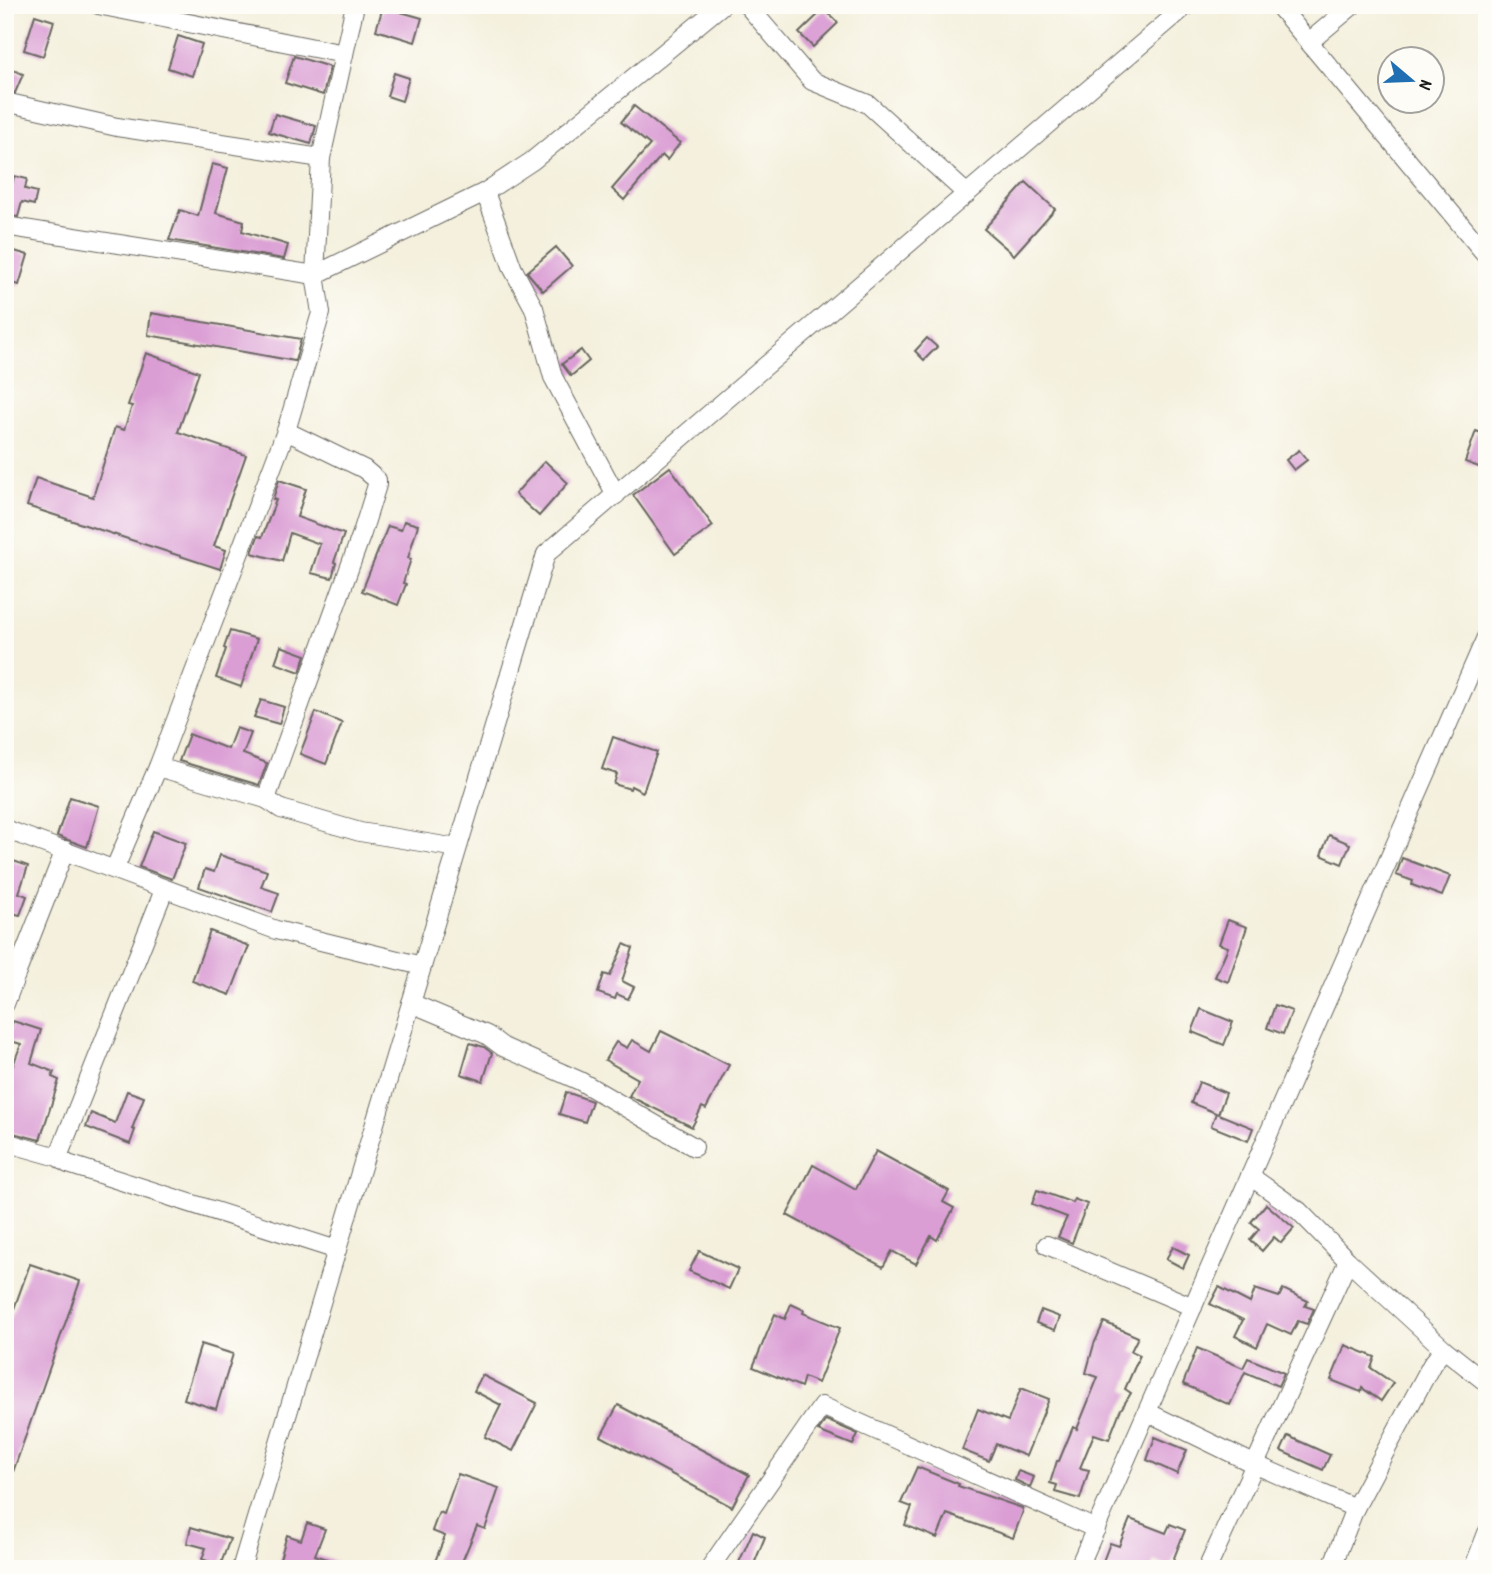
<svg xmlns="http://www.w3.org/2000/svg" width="1492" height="1574" font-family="Dekko,sans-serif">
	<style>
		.building { fill: #da9dd4 }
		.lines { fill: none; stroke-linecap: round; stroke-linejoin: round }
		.street-casing { stroke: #686660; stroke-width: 20 }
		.street { stroke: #fff; stroke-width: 18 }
	</style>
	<rect width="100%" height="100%" fill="#fdfcf7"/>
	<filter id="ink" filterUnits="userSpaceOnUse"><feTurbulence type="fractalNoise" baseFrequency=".0143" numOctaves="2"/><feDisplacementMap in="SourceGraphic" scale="14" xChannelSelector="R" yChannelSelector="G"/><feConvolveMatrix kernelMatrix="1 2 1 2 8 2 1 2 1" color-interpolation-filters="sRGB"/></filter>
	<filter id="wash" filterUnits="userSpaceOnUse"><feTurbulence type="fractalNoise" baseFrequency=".00686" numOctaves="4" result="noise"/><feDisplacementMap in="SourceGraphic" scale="28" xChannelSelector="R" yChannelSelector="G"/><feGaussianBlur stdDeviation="1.57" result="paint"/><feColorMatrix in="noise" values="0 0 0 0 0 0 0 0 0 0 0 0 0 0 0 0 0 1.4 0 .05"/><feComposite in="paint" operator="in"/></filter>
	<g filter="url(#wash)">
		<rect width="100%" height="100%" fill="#f4f0dd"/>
		<g id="blocks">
			<g class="building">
				<path d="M383,7L422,18L415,42L376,30Z"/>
				<path d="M824,9L838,23L813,47L799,33Z"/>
				<path d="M35,15L54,21L43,56L24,50Z"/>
				<path d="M178,36L202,44L192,76L168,68Z"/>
				<path d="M294,56L330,67L323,95L285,83Z"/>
				<path d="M8,68L23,74L15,93L5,91V75Z"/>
				<path d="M394,73L409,78L402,101L387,96Z"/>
				<path d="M634,106L680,143L667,160L662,155L624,200L612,189L650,145L621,122Z"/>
				<path d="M275,114L316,126L311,144L269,132Z"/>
				<path d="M212,164L228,168L216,213L244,221L242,231L288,245L284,259L169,240L180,210L198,216Z"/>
				<path d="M14,176L27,179L25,189L37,192L34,205L22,202L18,217L5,215Z"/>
				<path d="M1026,182L1055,209L1014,255L984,229Z"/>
				<path d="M556,247L572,266L543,291L527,272Z"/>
				<path d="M11,250L28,255L19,285L5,281V269Z"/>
				<path d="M151,313L301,339L295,361L148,335Z"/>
				<path d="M927,338L937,347L924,360L915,351Z"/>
				<path d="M581,350L589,361L571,376L562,364Z"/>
				<path d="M146,353L199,372L178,432L246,455L214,546L226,550L220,569L27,506L36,478L93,497L115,427L124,430L132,406L128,405Z"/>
				<path d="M1476,431L1487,435V470L1465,462Z"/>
				<path d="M1299,450L1307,460L1294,470L1286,460Z"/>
				<path d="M545,461L568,483L539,516L515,494Z"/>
				<path d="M670,467L713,526L675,554L633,495Z"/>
				<path d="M279,480L306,489L297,517L344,534L334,562L336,563L332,578L311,573L320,544L290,533L282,561L252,553L258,536L262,537L276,500L273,499Z"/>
				<path d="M404,521L418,525L408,558L411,559L403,583L406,584L398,605L362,591L388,526L401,530Z"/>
				<path d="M230,631L257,639L241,687L216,678L226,649L224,648Z"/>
				<path d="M281,646L306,655L300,672L275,663Z"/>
				<path d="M261,700L284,707L279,724L254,717Z"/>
				<path d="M316,712L342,723L326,764L300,754Z"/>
				<path d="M236,728L251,733L243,754L267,763L259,785L179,761L189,734L228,749Z"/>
				<path d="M613,737L657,752L643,792L631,786L630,789L614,784L617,774L602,769Z"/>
				<path d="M70,797L99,806L87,847L57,836Z"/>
				<path d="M153,831L186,843L172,879L139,867Z"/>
				<path d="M1329,835L1350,844L1342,864L1321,855Z"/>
				<path d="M220,855L267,871L261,887L279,893L272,912L199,887L205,869L214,872Z"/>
				<path d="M5,858L28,866L19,893L27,896L20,915L12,913L7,926H5Z"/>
				<path d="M1402,858L1450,876L1442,896L1412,885L1413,881L1396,875Z"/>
				<path d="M1228,920L1247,927L1228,982L1215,977L1228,947L1219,944Z"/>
				<path d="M210,931L249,946L230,995L192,981Z"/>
				<path d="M624,944L633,948L622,981L634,987L628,999L617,994L615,999L598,993L604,974L610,976Z"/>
				<path d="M1275,1005L1292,1011L1283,1034L1267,1028Z"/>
				<path d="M1201,1009L1233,1022L1224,1045L1192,1032Z"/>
				<path d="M13,1021L41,1030L31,1063L54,1072L52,1077L59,1080L40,1140L5,1131V1066L12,1068L21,1044L7,1040Z"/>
				<path d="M661,1031L729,1065L706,1109L702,1107L692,1127L629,1096L638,1079L605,1060L616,1042L627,1048L632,1040L651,1051Z"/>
				<path d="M470,1043L484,1047L492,1053L483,1081L461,1074Z"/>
				<path d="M1199,1082L1226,1093L1218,1114L1253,1128L1248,1141L1211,1126L1216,1113L1191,1103Z"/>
				<path d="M127,1091L144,1097L132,1129L135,1130L130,1144L86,1127L91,1113L115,1123Z"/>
				<path d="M566,1092L592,1101L585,1122L559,1114Z"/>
				<path d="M876,1151L949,1191L943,1202L954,1208L937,1240L931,1236L916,1264L892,1251L883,1267L787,1215L813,1165L856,1189Z"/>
				<path d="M1037,1190L1073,1203L1074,1199L1087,1204L1072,1243L1058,1237L1067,1217L1032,1204Z"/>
				<path d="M1266,1204L1294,1228L1281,1243L1274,1237L1262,1251L1250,1240L1259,1229L1251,1222Z"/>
				<path d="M1173,1247L1189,1255L1183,1268L1166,1259Z"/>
				<path d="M699,1251L738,1269L729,1289L689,1271Z"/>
				<path d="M30,1264L80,1281L7,1489H5V1334Z"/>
				<path d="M1219,1287L1250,1303L1255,1289L1279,1297L1283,1289L1308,1301L1305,1306L1314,1309L1307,1324L1298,1321L1291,1335L1267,1324L1257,1347L1235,1336L1243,1320L1210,1304Z"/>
				<path d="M791,1304L804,1310L803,1313L840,1328L818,1383L804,1377L801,1387L753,1367L775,1314L785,1319Z"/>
				<path d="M1041,1310L1060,1317L1055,1330L1036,1323Z"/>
				<path d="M1104,1322L1138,1337L1131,1351L1140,1355L1125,1389L1131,1393L1120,1411L1109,1439L1094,1434L1080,1468L1089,1470L1080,1499L1055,1492L1057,1485L1050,1483L1057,1461H1059L1073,1427L1077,1429L1098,1377L1086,1373L1094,1344Z"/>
				<path d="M201,1344L233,1354L216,1409L184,1399Z"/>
				<path d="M1345,1345L1375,1357L1371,1368L1393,1383L1381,1401L1362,1388L1361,1392L1331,1380Z"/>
				<path d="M1197,1348L1243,1368L1248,1358L1284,1373L1278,1386L1245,1372L1230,1405L1183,1384Z"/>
				<path d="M482,1375L537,1403L513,1451L485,1437L501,1405L474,1391Z"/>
				<path d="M1021,1388L1049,1399L1026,1456L996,1444L989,1461L962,1450L978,1409L1008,1421Z"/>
				<path d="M618,1405L749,1475L732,1507L601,1436Z"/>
				<path d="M826,1420L858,1434L853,1445L818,1431Z"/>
				<path d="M1288,1436L1330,1455L1323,1470L1281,1451Z"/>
				<path d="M1155,1437L1187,1450L1177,1474L1147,1460Z"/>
				<path d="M917,1467L959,1484L958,1486L1022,1508L1023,1511L1013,1538L947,1514L937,1538L905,1525L912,1507L901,1503Z"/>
				<path d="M1018,1471L1034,1477L1030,1487L1015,1480Z"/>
				<path d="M458,1474L499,1488L485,1529L477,1526L459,1569H432L445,1536L432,1531L439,1512L444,1514Z"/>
				<path d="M1130,1519L1166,1533L1170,1524L1185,1530L1170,1568L1154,1561L1151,1569H1100L1110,1543L1119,1546Z"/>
				<path d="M307,1523L325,1529L315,1555L349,1566V1569H277L287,1535L301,1540Z"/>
				<path d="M191,1527L230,1539L220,1566L202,1559L206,1548L187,1543Z"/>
				<path d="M753,1531L765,1537L752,1569H736Z"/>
			</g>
		</g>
	</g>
	<g filter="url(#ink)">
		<use href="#blocks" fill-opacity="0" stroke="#686660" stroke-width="2"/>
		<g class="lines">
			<g class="street-casing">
				<g id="street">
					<path d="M98,5L344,54"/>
					<path d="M747,5L812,81L868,104L967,194"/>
					<path d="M1278,5L1487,256"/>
					<path d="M1309,42L1353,5"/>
					<path d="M5,102L117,127L321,158L355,5"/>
					<path d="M485,192L513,269L534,308L553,377L616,495"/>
					<path d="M5,226L315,275L485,192L532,161L722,5"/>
					<path d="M158,767L266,799L281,809L360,832L457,848"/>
					<path d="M266,799L362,533L377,485V480L364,469L286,431"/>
					<path d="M5,829L276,930L422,966"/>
					<path d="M115,868L158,767L286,431L321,313L315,275L321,158"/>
					<path d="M5,968L17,972L5,1004"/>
					<path d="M17,972L65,850"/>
					<path d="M411,1003L487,1035L503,1047L580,1081L694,1147"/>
					<path d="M5,1142L58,1157L68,1164L337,1250"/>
					<path d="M58,1157L164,890"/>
					<path d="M1250,1176L1299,1211L1348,1261L1444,1349L1487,1383"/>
					<path d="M1047,1245L1193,1307"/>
					<path d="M1147,1412L1256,1465L1355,1508"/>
					<path d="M241,1569L546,554L1187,5"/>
					<path d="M709,1569L822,1406L1096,1529"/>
					<path d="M1078,1569L1487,635"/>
					<path d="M1207,1569L1348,1261"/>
					<path d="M1331,1569L1355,1508L1432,1364L1444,1349"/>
					<path d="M1473,1569L1487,1533"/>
				</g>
			</g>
			<use href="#street" class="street"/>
		</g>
	</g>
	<rect width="1492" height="1574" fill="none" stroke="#fdfcf7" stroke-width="28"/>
	<g transform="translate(1411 80) rotate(109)"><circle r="33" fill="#fdfcf7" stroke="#a3a29f" stroke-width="2"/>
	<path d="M0-5L12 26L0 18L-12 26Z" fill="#1f6fb2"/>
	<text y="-10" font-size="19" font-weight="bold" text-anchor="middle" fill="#1c1c1c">N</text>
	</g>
</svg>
